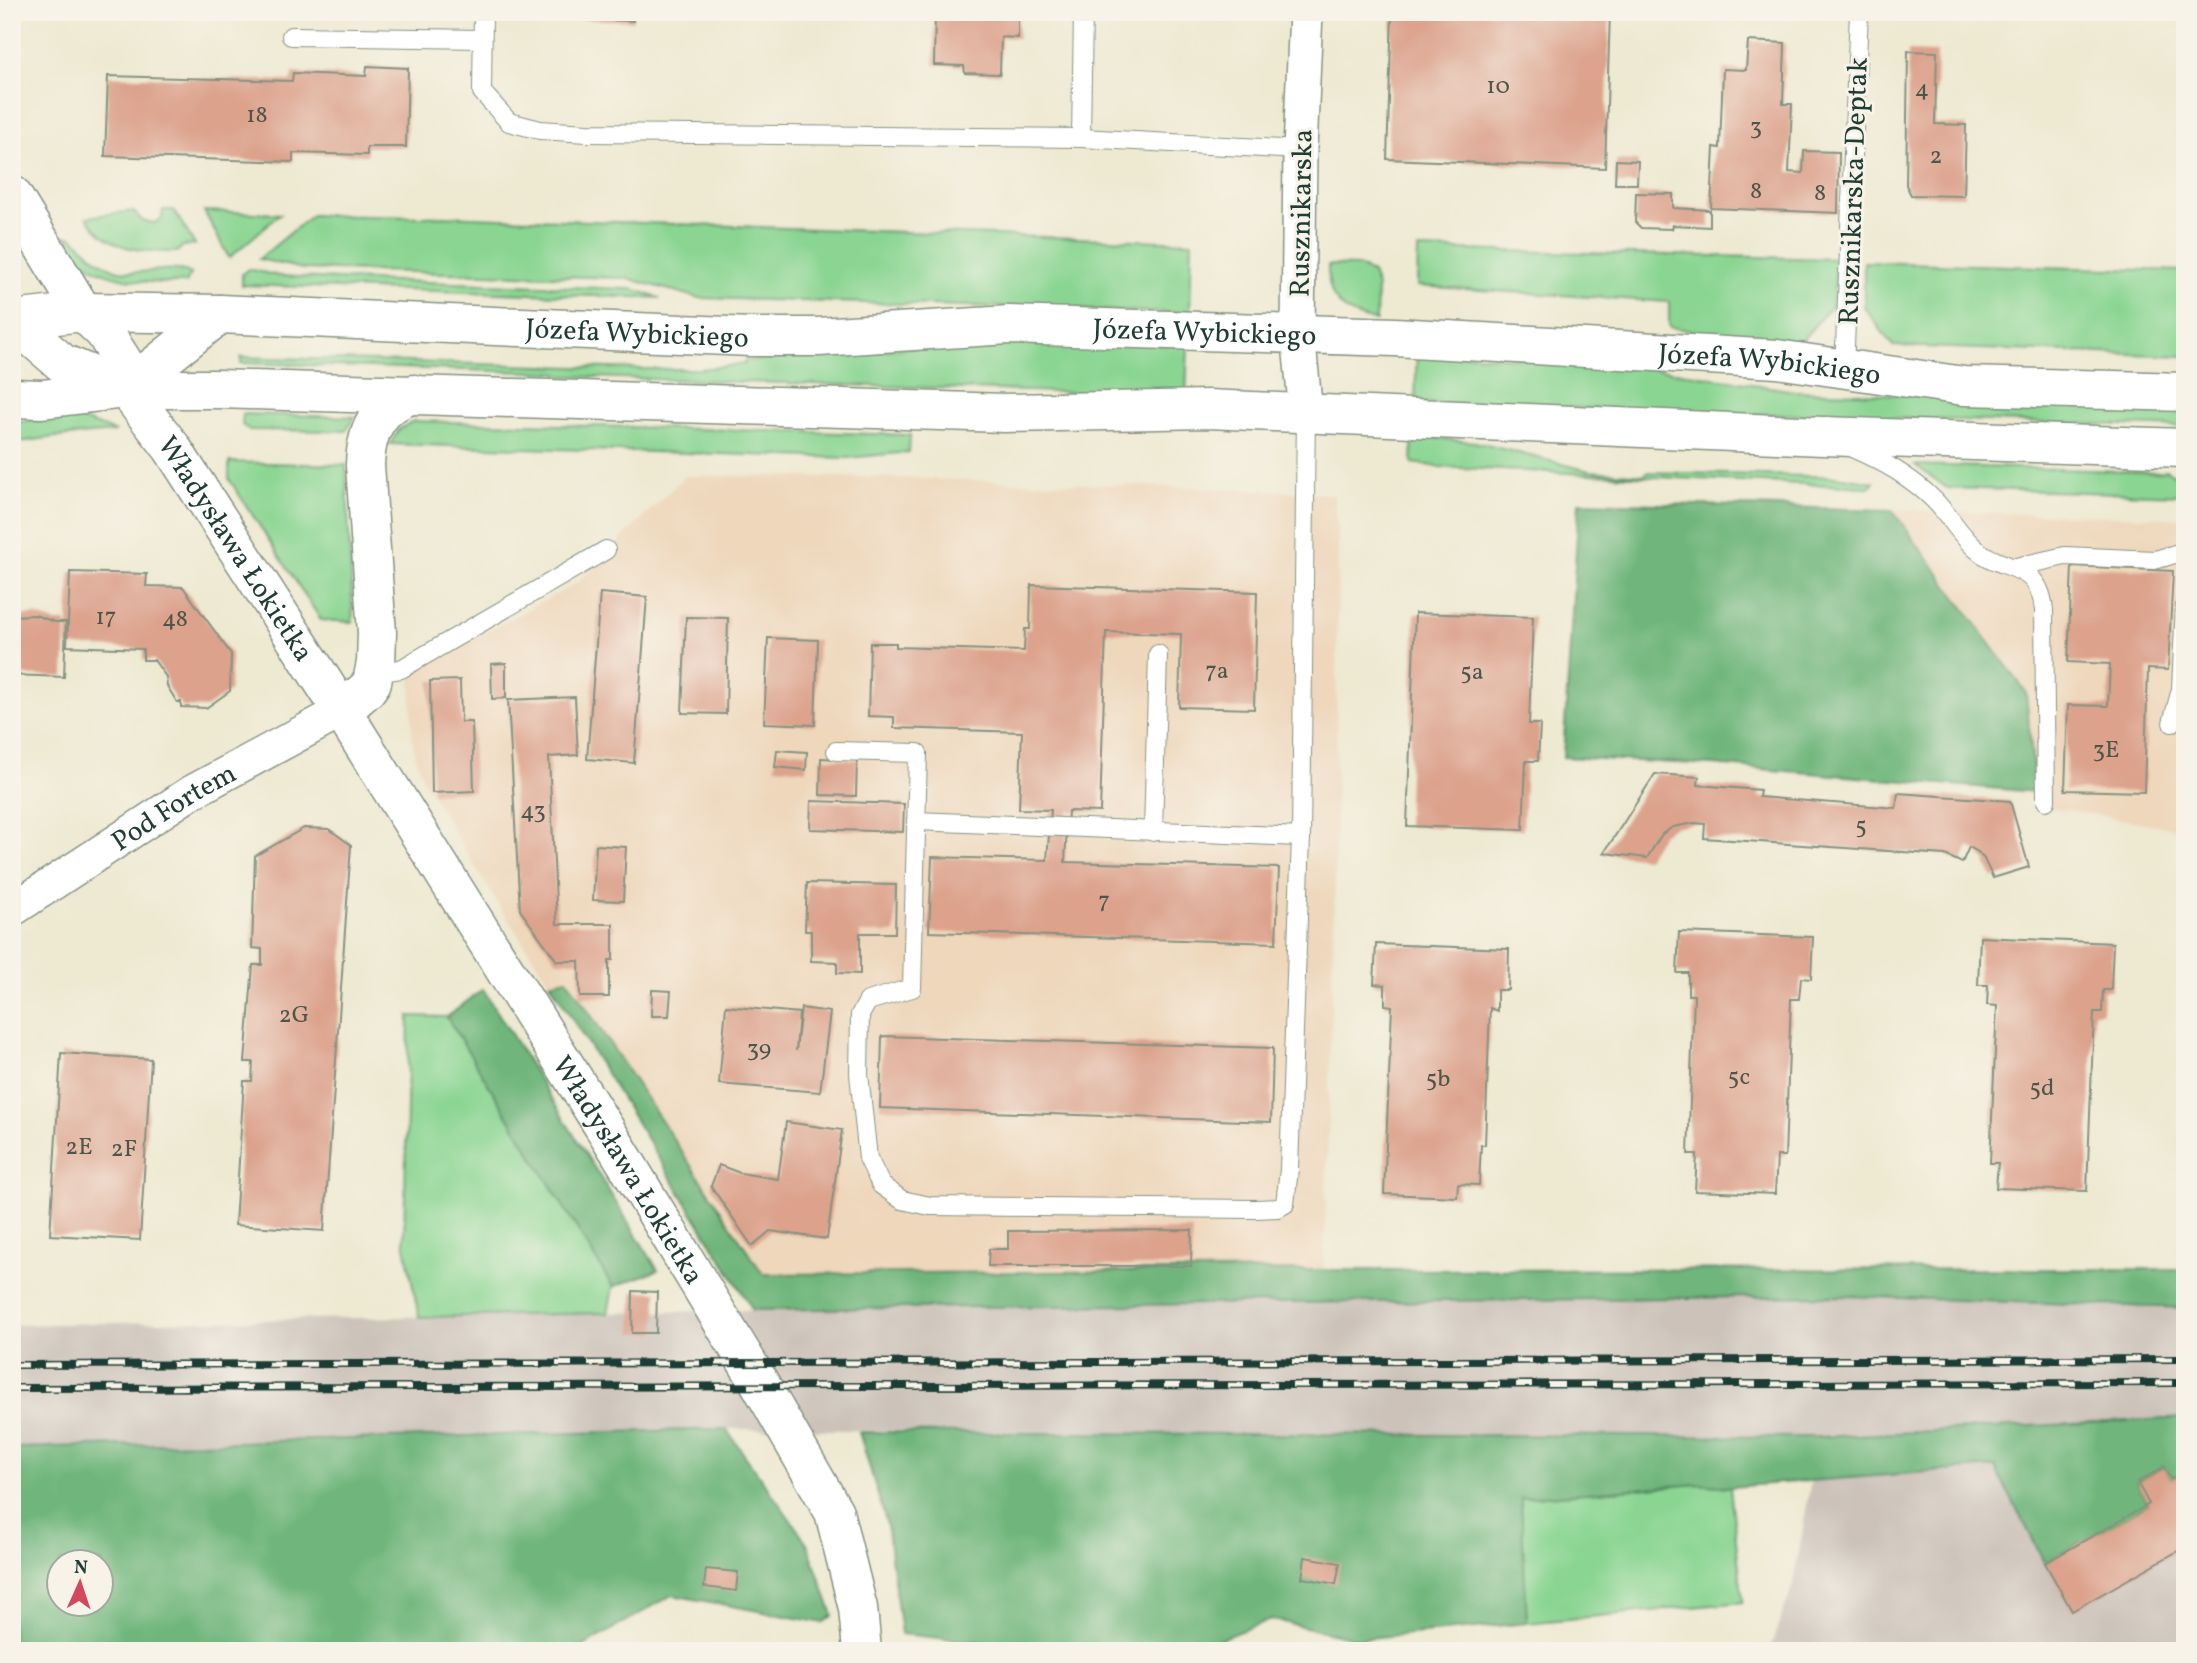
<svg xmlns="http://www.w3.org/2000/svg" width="2197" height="1663" font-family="Vollkorn,serif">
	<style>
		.built { fill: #eed7bb }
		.industrial { fill: #ccc2b9 }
		.green { fill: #8ad592; stroke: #548963; stroke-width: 2 }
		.forest { fill: #6fb67c; stroke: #477a58; stroke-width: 2; fill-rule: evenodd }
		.building { fill: #dca28c }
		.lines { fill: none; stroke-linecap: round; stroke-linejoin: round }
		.lane-casing { stroke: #869382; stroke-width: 20 }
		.street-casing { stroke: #869382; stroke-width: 36 }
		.secondary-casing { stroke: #869382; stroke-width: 41 }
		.lane { stroke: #fff; stroke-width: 18 }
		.street { stroke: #fff; stroke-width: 33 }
		.secondary { stroke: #fff; stroke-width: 38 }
		.rail-casing { stroke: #1f3d34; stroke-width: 8 }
		.rail { stroke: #f7f3e8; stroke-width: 5; stroke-dasharray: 16; stroke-linecap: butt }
		.labels { text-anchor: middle; stroke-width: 6; stroke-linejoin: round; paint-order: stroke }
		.number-label { font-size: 24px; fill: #4e564a }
		.street-label { font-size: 28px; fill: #1f3d34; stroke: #f7f3e8 }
	</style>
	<rect width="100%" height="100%" fill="#f7f3e8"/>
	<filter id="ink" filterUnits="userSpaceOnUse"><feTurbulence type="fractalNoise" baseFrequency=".0143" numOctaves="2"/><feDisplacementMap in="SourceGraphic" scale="14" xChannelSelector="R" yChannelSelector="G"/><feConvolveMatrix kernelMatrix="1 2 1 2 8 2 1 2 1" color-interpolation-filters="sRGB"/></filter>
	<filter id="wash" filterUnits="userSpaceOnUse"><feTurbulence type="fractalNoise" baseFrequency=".00686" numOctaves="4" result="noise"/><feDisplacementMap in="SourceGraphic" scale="28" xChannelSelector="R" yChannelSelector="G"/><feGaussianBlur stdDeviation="1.57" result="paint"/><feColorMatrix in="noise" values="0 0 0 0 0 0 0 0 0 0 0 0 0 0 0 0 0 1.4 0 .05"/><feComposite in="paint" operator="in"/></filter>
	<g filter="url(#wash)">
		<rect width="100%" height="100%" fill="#eee9d1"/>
		<g class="built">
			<path d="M685,476L873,477L1265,490L1334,495L1338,540L1335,884L1324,1270L763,1274L568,980L550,983L498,904L425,784L416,759L412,737L411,672L577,583Z"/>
			<path d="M1892,510L2185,518V830L2037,805L2026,692Z"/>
		</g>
		<path class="industrial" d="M1842,1296L2185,1308V1651H1769L1794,1582L1818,1438L726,1429L12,1448V1325L1149,1302Z"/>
		<g class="green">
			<path d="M163,210H174L195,245L183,246L177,252C141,252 109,251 87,217L133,211L143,221L155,223L162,218Z"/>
			<path d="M204,211L280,214L229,258Z"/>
			<path d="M312,215L424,217L443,216L1192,242L1190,313L699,298L626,278L303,269L259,259Z"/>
			<path d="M58,236L72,237C87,249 97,263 116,270C139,277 177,263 191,274L186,283C135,283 89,281 58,236Z"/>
			<path d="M1418,249L1837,259L1832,305L1798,345L1764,343L1669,327V302L1417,286Z"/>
			<path d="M1864,262L2185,271V356L1893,346L1864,307Z"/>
			<path d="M1328,265L1357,266L1372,273L1377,287L1376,321C1342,315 1327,300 1328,265Z"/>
			<path d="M248,269L279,276L336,279L632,289L660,298L242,285V274Z"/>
			<path d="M1007,340L1188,345L1186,396L559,376L557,373L241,363V357L642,369H699L745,364L744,361Z"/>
			<path d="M1417,351L1639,366L1795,391L2185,404V427L1415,403Z"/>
			<path d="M243,414L355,417L346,431L249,430L242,425Z"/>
			<path d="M55,417L83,420L116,432L55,437L12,443V423Z"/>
			<path d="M414,421L910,435L909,452L847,458L390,444L399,429Z"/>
			<path d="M1413,436L1475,442L1590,471L1645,475L1646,472L1843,477L1874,482L1869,487L1439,467L1412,463Z"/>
			<path d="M229,462L346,465L353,622L321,620L229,479Z"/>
			<path d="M1915,465L2160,472L2166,470L2180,479L2184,495L1947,488Z"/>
			<path d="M409,1016L447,1017L613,1287L608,1313L419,1317L404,1241Z"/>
			<path d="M1699,1484L1730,1487L1743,1602L1527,1623L1520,1498Z"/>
		</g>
		<g class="forest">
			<path d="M1579,502L1892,510L2026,692L2035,792L1713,765L1563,757Z"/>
			<path d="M567,979L763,1274L1324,1270L2185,1269V1308L1842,1296L753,1310L550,983Z"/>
			<path d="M483,989L658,1270L613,1287L447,1017Z"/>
			<path d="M2185,1418V1471L2171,1479L2163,1467L2137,1482L2149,1504L2045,1563L1995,1467L1730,1487L1699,1484L1521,1498L1527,1623L1357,1639L1271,1619L1189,1651H1068L901,1634L887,1525L859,1432L1818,1437Z"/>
			<path d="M726,1429L807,1543L833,1615L823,1623L672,1595L575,1651H12V1448ZM60,1562H102V1604H60Z"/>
		</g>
		<g id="blocks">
			<g class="building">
				<path d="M550,12H633V21L549,18Z"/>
				<path d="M935,12H1023V18H1018V38L1001,37L1000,74L965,73L964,66L934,65Z"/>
				<path d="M1392,12H1610L1605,168L1387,159Z"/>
				<path d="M1748,41L1785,43L1783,104H1792L1789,172L1803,173L1804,151L1839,152L1838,213L1711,208L1714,147L1720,148L1723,69L1746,70Z"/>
				<path d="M1908,51L1937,52L1935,124L1966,125L1964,196L1911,195L1906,185Z"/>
				<path d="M367,66L408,68L406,147H367V155L293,153V162L105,156L108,76L292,81L293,73L366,76Z"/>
				<path d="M1616,160L1638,161L1637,184H1615Z"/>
				<path d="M1636,193L1673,194V208L1710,210V227L1673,225L1672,229L1641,228L1635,222Z"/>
				<path d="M2072,566L2173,571L2168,670L2148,669L2144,792L2065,790L2068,705L2108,706L2110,664L2068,662Z"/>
				<path d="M70,572L147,574L146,586L183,587L231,654L230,691L206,708L181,707V702H177L167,686L166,677L154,660H143V649L67,646Z"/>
				<path d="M1031,585L1257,592L1254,709L1179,707L1181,634L1106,632L1100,812L1068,811L1065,862L1279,868L1276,943L929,932L932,857L1047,860L1051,810L1019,809L1022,732L894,728V717L868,716L870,643H896V647L1024,651L1025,629H1030Z"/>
				<path d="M600,593L647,597L634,763L587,759Z"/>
				<path d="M1415,613L1533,617L1529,724H1540L1538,761H1526L1523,830L1407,826Z"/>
				<path d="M35,615L55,622H66L64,677L12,675V616Z"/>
				<path d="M686,617L728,618L726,714L682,713Z"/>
				<path d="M768,638L818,640L815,725L764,723Z"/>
				<path d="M506,663V698L492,699L491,664Z"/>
				<path d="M460,680L461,722H472L474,791L432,793L430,681Z"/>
				<path d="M575,697L578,755L549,757L557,924H613V960H609V997H580L579,961H557L520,910L508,700Z"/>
				<path d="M12,721H16L14,791H12Z"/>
				<path d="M777,750L807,752L806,770L775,767Z"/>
				<path d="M821,758L857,760L856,796L820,795Z"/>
				<path d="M1655,774L1699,777L1698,785L1760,790L1759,797L1896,808L1898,793L2010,801L2029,867L1993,878L1984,859L1978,852L1969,847L1962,863L1945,855L1704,838L1705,824L1694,823L1673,827L1662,834L1647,858L1604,853Z"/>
				<path d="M811,801L904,804L903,832L810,829Z"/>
				<path d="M304,828L329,829L351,845L324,1231L235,1225L244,1081H252L253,1062H245L253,965H262V949L252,948L255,856Z"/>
				<path d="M596,845L626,847L623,901L593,900Z"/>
				<path d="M807,883L896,885L895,933H860V974L837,973V962L811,961V931H805Z"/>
				<path d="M1679,932L1813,937L1811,979L1801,978L1799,999H1791L1785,1156H1777L1775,1194L1695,1191L1697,1154H1688L1694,995H1688V973H1677Z"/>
				<path d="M1980,937L2113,943L2111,990H2103L2102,1012H2094L2087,1191L1996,1188L1998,1163H1990L1997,1006L1987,1005L1988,985H1978Z"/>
				<path d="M1376,944L1509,949L1508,990H1497V1011L1490,1008L1485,1145H1481L1479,1185L1458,1184L1457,1197L1384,1194L1392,1006L1385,1005V985L1374,984Z"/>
				<path d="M652,990L671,991L669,1016H651Z"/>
				<path d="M726,1006L799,1013L796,1051L801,1008L830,1012L820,1092L719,1084Z"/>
				<path d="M882,1036L1273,1048L1271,1122L880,1108Z"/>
				<path d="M61,1053L151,1059L140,1240L50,1235Z"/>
				<path d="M786,1122L842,1130L827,1239L770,1231L752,1246L711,1186L719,1165L740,1173L778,1179Z"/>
				<path d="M1192,1230L1191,1266H988L989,1249H1008V1231Z"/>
				<path d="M633,1291L657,1292L656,1333H632Z"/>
				<path d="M2164,1467L2171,1479L2185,1471V1547L2072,1611L2045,1563L2149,1504L2137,1482Z"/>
				<path d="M1305,1557L1340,1563L1336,1584L1302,1578Z"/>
				<path d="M706,1569L738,1572L736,1591L704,1587Z"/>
			</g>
		</g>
	</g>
	<g filter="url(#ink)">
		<use href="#blocks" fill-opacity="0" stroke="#869382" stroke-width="2"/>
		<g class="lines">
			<g class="lane-casing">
				<g id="lane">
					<path d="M483,12L482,92L509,122L540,130L587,133L1081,138L1300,150"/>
					<path d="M291,36L482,39"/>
					<path d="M1081,138L1083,12"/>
					<path d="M1844,370L1859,12"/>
					<path d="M1852,448C1882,461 1910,476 1934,500C1949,515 1960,535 1976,549C2003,573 2039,560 2044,610L2046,801"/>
					<path d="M2016,567L2065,556L2155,560L2185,551"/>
					<path d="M374,673L401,669L606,550"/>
					<path d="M2172,723L2181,689L2185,604"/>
					<path d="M836,751L918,753L912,988L868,1001L860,1015L859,1074L868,1158L881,1185L902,1200L930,1206L1256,1209L1278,1208L1285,1204L1289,1169L1301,837L1306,413"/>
					<path d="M916,821L1301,837"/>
					<path d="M1153,832L1158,654"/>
				</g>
			</g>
			<g class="street-casing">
				<g id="street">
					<path d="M1306,12L1300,150L1298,334L1306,413"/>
					<path id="s1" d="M12,910L192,792L342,711"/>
				</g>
			</g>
			<g class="secondary-casing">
				<g id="secondary">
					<path d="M12,195L83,312L104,332L125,365L126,389"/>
					<path id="s2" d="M12,320L83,312L220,314L751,337H818L1009,325L1395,337L1777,359L1964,386L2185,392"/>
					<path id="s3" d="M12,320L62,363L126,389L172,448L342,711L617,1148L762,1387L834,1512L858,1608L862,1651"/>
					<path d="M126,389L220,314"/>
					<path d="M12,398L42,399L126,389H218L1005,413L1208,409L1823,436L2185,448"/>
					<path d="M342,711L367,689L372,682L376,663L377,633L365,465C366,430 379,404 414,394"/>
				</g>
			</g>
			<use href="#lane" class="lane"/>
			<use href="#street" class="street"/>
			<use href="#secondary" class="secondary"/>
			<g class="rail-casing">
				<g id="rail">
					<path d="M12,1365L2185,1359"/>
					<path d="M12,1388L2185,1383"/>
				</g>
			</g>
			<use href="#rail" class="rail"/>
		</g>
	</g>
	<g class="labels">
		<g class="number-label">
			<text x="1498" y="93">10</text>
			<text x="1922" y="96">4</text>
			<text x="257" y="122">18</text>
			<text x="1756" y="134">3</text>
			<text x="1936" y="163">2</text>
			<text x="1756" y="198">8</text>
			<text x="1820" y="200">8</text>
			<text x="106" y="624">17</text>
			<text x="175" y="626">48</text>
			<text x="1217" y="678">7a</text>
			<text x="1472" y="679">5a</text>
			<text x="2106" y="757">3E</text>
			<text x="533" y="818">43</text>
			<text x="1861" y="833">5</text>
			<text x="1104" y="908">7</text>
			<text x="294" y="1022">2G</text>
			<text x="759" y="1056">39</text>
			<text x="1739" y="1084">5c</text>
			<text x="1438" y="1086">5b</text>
			<text x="2042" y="1095">5d</text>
			<text x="79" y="1154">2E</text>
			<text x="124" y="1156">2F</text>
		</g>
		<g class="street-label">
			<text transform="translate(1852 191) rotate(-88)" y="10">Rusznikarska-Deptak</text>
			<text transform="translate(1300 213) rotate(-89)" y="10">Rusznikarska</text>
			<text dy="10" stroke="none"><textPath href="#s2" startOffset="1194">Józefa Wybickiego</textPath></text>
			<text dy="10" stroke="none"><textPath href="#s2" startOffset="626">Józefa Wybickiego</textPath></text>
			<text dy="10" stroke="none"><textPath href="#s2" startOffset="1760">Józefa Wybickiego</textPath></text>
			<text dy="10" stroke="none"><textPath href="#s3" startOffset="329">Władysława Łokietka</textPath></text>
			<text dy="10" stroke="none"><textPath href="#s1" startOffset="192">Pod Fortem</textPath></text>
			<text dy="10" stroke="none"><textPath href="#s3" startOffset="1064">Władysława Łokietka</textPath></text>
		</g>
	</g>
	<rect width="2197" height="1663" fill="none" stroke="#f7f3e8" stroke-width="42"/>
	<g transform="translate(80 1583) rotate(3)"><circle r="33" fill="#f7f3e8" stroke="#a1aaa0" stroke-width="2"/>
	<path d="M0-5L12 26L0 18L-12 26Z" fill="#d1495b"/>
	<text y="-10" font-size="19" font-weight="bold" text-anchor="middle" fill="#1f3d34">N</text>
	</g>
</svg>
